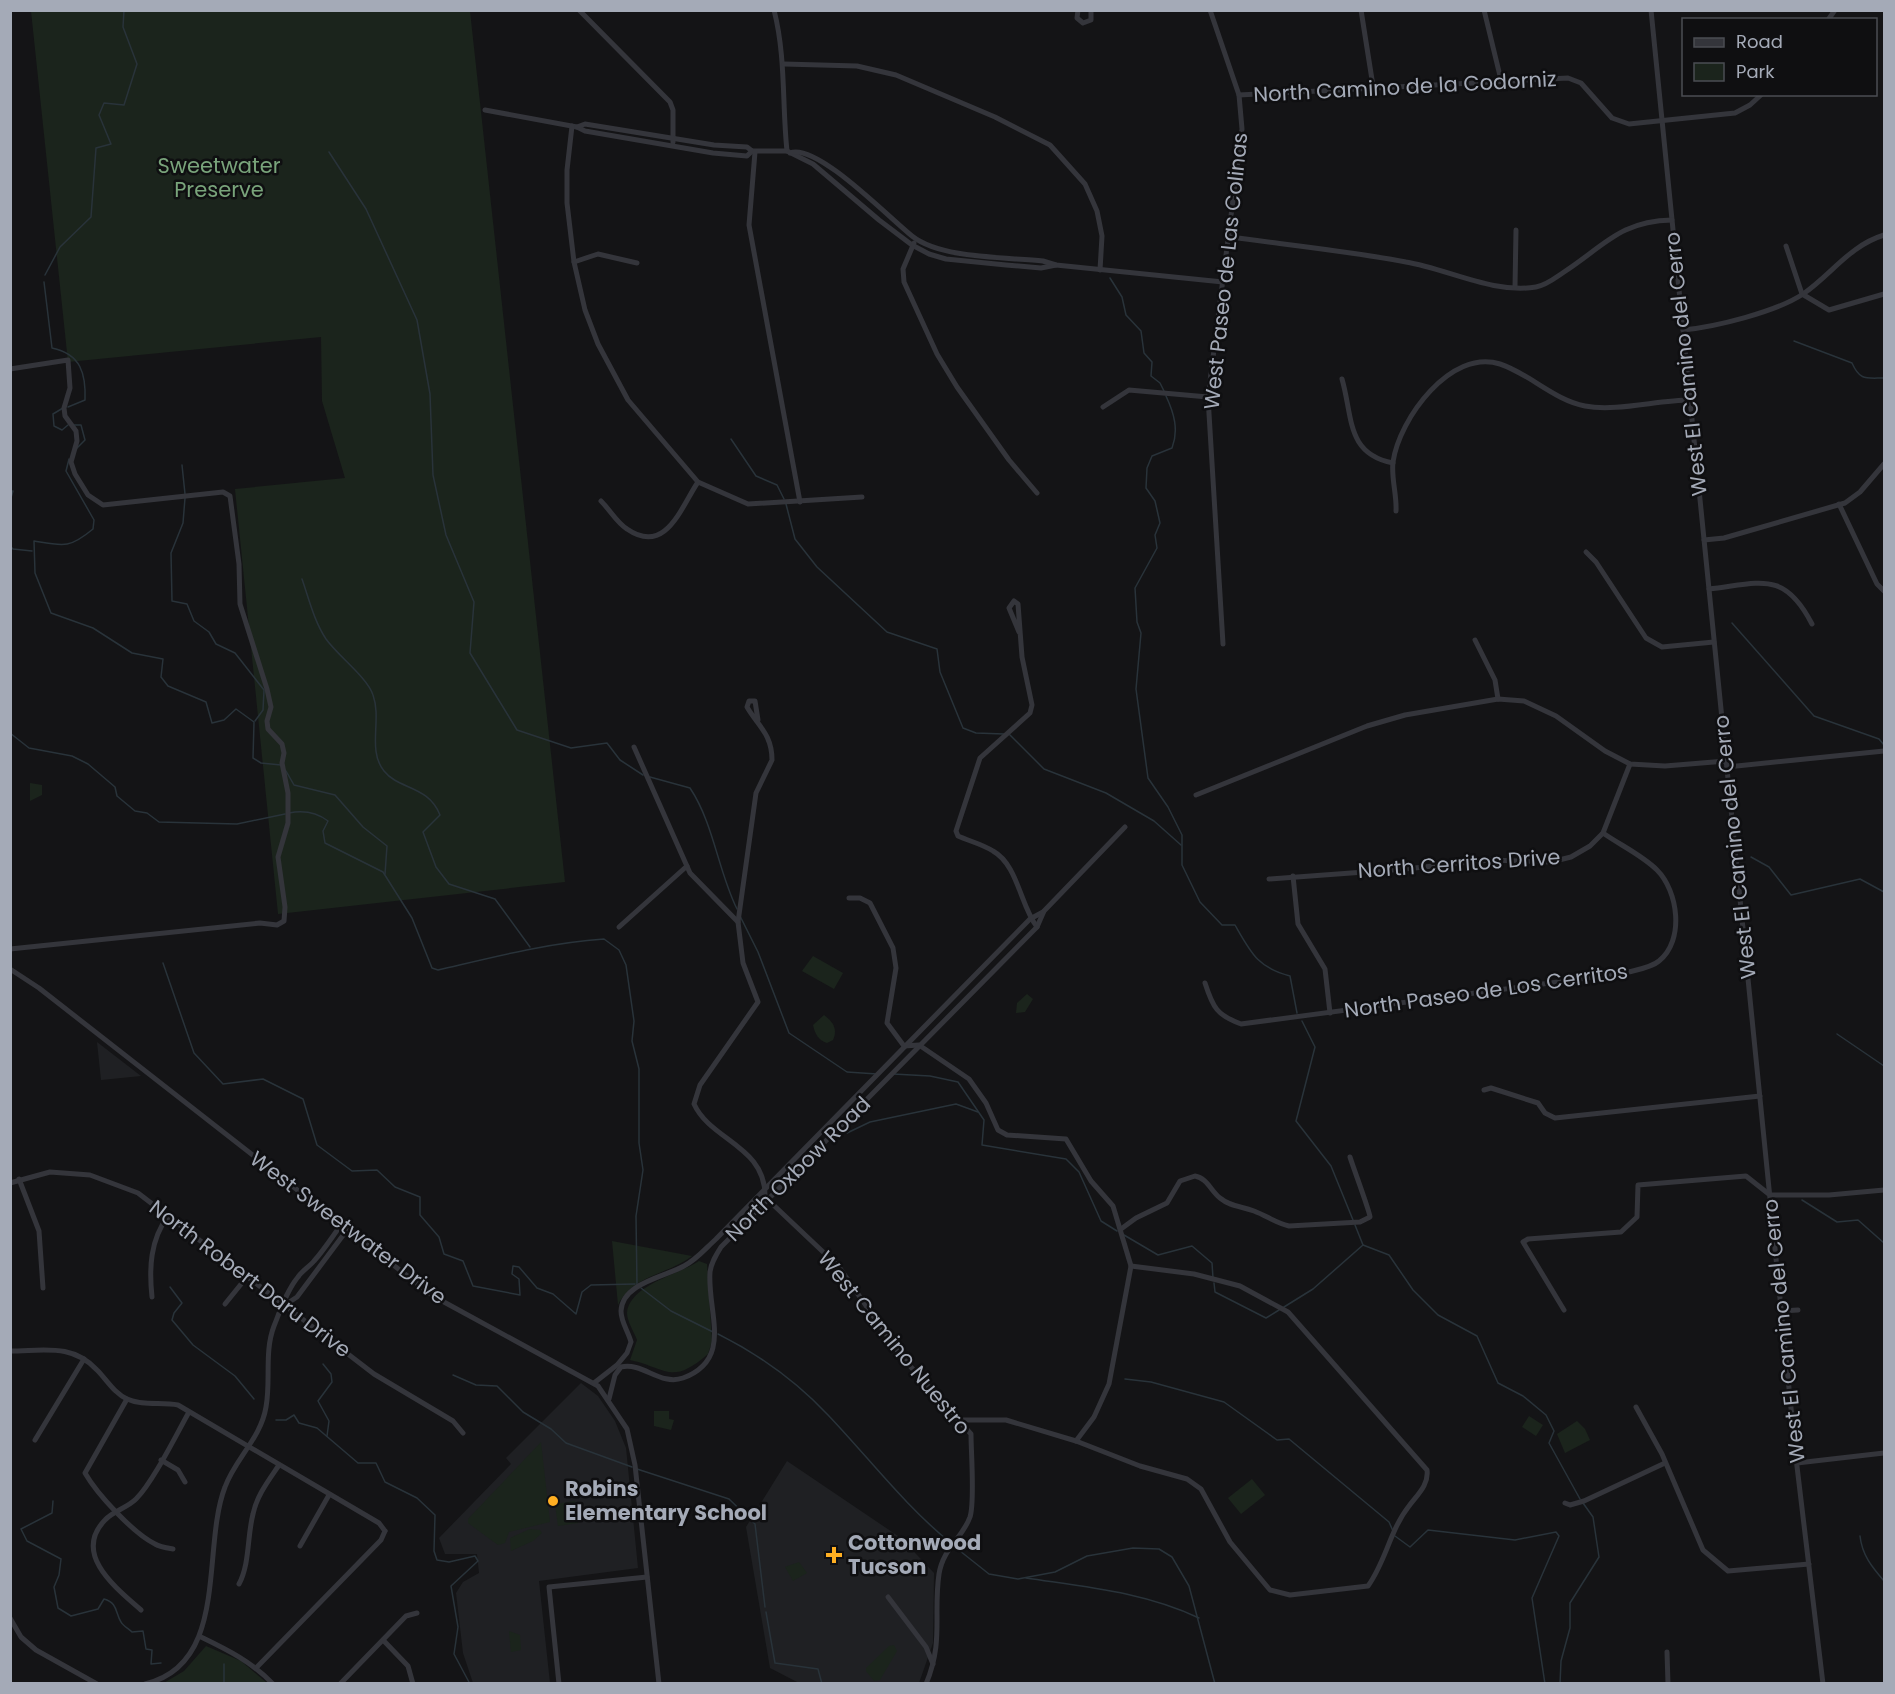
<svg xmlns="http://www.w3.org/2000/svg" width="1895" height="1694" font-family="Poppins,sans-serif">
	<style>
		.built { fill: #1f2023 }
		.green { fill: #1b241c }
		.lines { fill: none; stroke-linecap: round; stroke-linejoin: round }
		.stream { stroke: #29333a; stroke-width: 1.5 }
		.minor { stroke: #34353b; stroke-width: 5 }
		.poi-dot { fill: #ffaf22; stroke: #0f0f11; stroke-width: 2 }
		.labels { text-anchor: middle; stroke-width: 5; stroke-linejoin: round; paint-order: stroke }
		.street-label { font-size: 21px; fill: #a4aab7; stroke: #0f0f11 }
		.park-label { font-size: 21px; fill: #79a47b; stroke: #0f0f11 }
		.poi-label { font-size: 21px; font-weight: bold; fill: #a4aab7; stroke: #0f0f11; text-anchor: start }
	</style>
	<rect width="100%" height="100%" fill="#141416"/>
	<g class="built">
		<path d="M97,1042L141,1076L101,1080Z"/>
		<path d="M581,1383L598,1396L615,1421L626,1448L638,1568L539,1581L550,1683H473L463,1653L456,1593L463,1582L479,1573L477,1554H445L439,1538L511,1464L506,1458Z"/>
		<path d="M787,1461L901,1538L934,1573L933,1643L919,1683H799L770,1668L746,1527Z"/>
	</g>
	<g class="green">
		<path d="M31,11H470L565,882L278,914L235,489L345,478L322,401L321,337L68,362Z"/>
		<path d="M30,783L42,785V795L30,801Z"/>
		<path d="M813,956L843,973L834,989L802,971Z"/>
		<path d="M1027,994L1033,999L1025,1012L1016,1013L1017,1003Z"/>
		<path d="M824,1015C833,1022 838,1029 833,1040L827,1043C818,1040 815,1034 813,1025Z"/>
		<path d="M612,1241L692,1256C667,1275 633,1275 618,1305Z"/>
		<path d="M699,1261L707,1264L712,1341L708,1354C671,1386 667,1368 630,1360L637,1340C634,1332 627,1321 627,1313C629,1285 680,1274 699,1261Z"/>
		<path d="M654,1411H669V1419L674,1420L671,1430L654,1426Z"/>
		<path d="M1529,1416L1543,1425L1536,1436L1522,1427Z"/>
		<path d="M1577,1421L1585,1429L1590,1440L1565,1453L1557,1434Z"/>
		<path d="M541,1442L550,1522L509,1532L505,1543L498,1545L468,1523V1519Z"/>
		<path d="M1252,1479L1265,1495L1241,1514L1228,1498Z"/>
		<path d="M575,1501L578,1523L558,1526L555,1504Z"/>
		<path d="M530,1529L540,1530L542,1533L533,1541L511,1551L510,1538Z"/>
		<path d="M799,1562L807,1573L793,1581L785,1567Z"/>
		<path d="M509,1631L520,1635L521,1650L511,1652Z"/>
		<path d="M894,1645L897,1651L880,1680L874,1681L866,1671V1668L889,1646Z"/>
		<path d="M206,1646L241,1661L267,1683L162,1684L184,1671Z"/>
	</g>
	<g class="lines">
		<g class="stream">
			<path d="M329,152L366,209L417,320L430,394L433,475L446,535L474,602L470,653L517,730L571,748L607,743L620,760L643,775"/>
			<path d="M45,275L60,247L91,217L96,148L111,144L99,115L104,103L124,105L137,64L123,27L124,10"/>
			<path d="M1110,278L1122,297L1126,315L1141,331L1144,353L1152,362L1151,376L1160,383L1164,391"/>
			<path d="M44,282L52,348C81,354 86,374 85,400L68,407"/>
			<path d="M1794,341L1852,363C1860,381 1866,378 1884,378"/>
			<path d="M1166,396C1174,413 1179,430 1172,448L1152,456L1147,468L1146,488L1155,501L1160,523L1155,535L1157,548L1135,588L1137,622L1141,633L1136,689L1148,778L1168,807L1182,835V865L1200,902L1222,925H1235C1251,953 1258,968 1290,976L1297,1013"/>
			<path d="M63,408L53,414L54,426L62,430L68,425"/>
			<path d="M72,425H81L85,440L77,448"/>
			<path d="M731,439L756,476L777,485L784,499"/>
			<path d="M69,459L66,471L94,520L93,529C69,549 63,546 34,541L35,573L51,613L93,628L132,653L163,659L161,677L168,686L206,702L212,723L224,720L236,709L254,722L253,758L261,763L281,765"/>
			<path d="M182,465L185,494"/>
			<path d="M10,491H13L10,501"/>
			<path d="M185,498L183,523L171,553L172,601L187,604L194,621L209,632L216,644L235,653L264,690L263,710L255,721"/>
			<path d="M786,504L795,539L817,567L887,632L937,649L940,672L963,728L976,733L1004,734"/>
			<path d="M10,546L13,549L32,551"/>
			<path d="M302,579C309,599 314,621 326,639C338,656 367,677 373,695C382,720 367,750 384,771C399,790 428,785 440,815L423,832L436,867L449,884L495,899L530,947"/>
			<path d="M1732,623L1814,716L1879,739L1884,745"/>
			<path d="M10,733L29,748L72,756L88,764L115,787L117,796L135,811L147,813L159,822L237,824L285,814"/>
			<path d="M1009,734L1044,769L1106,793L1154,821L1181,845"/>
			<path d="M286,771L294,785L335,795L363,827L387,846L385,874"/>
			<path d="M650,777L690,788C714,824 718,871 737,909"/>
			<path d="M289,813C304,810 316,812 328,821L323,831L325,843L383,872L412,918L432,968L438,970C494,957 547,943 604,939L619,950L626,965L634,1021L632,1041L639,1069V1143L643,1170L636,1216L637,1285"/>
			<path d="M1751,857L1769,867L1791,895L1860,879L1884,892"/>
			<path d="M740,916L758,952L789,1033L847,1072L877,1074"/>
			<path d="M163,963L194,1053L223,1084L263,1079L303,1099L317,1145L352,1171L377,1170L395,1187L420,1197V1215L439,1237L444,1254L463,1261L473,1286L520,1295L519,1279L512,1274L513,1266L519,1267L537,1288L553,1294L576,1314L582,1292L591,1285L635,1284"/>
			<path d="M1302,1021L1315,1047L1296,1121L1331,1166L1353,1220"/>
			<path d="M1837,1034L1884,1066"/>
			<path d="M893,1074L930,1076L958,1082L984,1120L982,1145L1066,1159L1079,1172L1101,1221L1117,1231"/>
			<path d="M847,1133L870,1122L956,1104L978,1112"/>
			<path d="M1802,1200L1837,1222L1858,1220L1884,1243"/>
			<path d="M1355,1225L1363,1245L1389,1255L1413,1290L1438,1315L1477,1336L1498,1383L1523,1396L1546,1415L1554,1431L1549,1443L1580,1499"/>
			<path d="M1124,1235L1158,1255L1192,1246L1212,1263L1213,1278"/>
			<path d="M1214,1283L1215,1292L1266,1318L1279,1310"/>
			<path d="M170,1287L182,1303L174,1313L172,1320L193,1345L235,1376L254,1399"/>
			<path d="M641,1288L671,1311L713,1332"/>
			<path d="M1284,1307L1313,1289L1363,1245"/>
			<path d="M718,1334C758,1354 797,1382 828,1415C869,1458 905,1506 952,1544"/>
			<path d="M323,1364L331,1374L332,1382L318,1401L329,1421L327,1436"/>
			<path d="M453,1375L476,1385L497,1386L523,1412L551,1429L566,1443L632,1467"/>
			<path d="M1125,1379L1151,1382L1224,1402L1277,1440L1289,1439L1389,1522L1393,1531"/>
			<path d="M276,1420H286L294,1415L299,1423L317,1428L358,1463H376L385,1482L417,1498L435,1515L434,1551L437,1560L449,1562L475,1556L478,1561L451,1586L458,1627L454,1654L470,1684"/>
			<path d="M637,1469L729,1499L755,1524L765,1607"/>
			<path d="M53,1501L52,1513L21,1529L27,1541L61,1559L59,1575L54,1587L58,1608L71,1616L98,1609L104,1599C118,1603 115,1612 121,1622C123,1626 129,1629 132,1632L143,1631L146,1649L152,1650L151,1664L161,1663"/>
			<path d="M1395,1536L1410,1547L1428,1530L1515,1540L1556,1532L1559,1536L1532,1598L1545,1684"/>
			<path d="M1860,1536C1862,1555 1872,1567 1884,1581"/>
			<path d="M955,1547L989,1574L1018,1579L1055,1572L1087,1556L1133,1548L1159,1549L1172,1557L1189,1586L1215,1684"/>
			<path d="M1026,1578C1086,1587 1144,1592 1199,1618"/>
			<path d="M766,1612L775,1663L818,1669L822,1684"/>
			<path d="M224,1684V1664"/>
			<path d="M1560,1684L1561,1661L1570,1628V1603L1599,1557L1593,1517L1583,1503"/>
		</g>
		<g class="minor">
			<path d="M579,10L670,102L673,110V142"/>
			<path d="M774,10C786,57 782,104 787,151"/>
			<path d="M1078,10L1077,18L1083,23L1091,20V10"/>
			<path d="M1210,10L1239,95L1242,129L1208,397L1223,644"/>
			<path d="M1361,10L1373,86"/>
			<path d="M1484,10L1501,80"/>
			<path d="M1651,10L1796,1458L1823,1684"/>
			<path d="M1828,20L1835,10"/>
			<path d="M784,64L857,66L896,75L995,117L1050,145L1085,184L1097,211L1102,236L1100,270"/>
			<path d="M1239,95L1568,78L1581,83L1612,118L1629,124L1735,113L1750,105L1762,94"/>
			<path d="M485,110L577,127L585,131L713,153L747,156L752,151"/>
			<path d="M572,126L567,170V203L574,262L585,310L598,344L628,400L698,482L748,504L862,497"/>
			<path d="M577,127L585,124L714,145L747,147L752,151H787L813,164L879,220L912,245L929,254L946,259L1006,265L1041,268L1056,265"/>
			<path d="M755,152L749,225L800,502"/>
			<path d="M790,153C816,142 889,218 912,236C941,259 1006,257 1043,261L1056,265L1223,282"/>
			<path d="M1230,237C1289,245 1348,251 1406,262C1448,269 1493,294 1536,287C1547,285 1555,278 1564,272C1604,246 1620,221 1672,220"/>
			<path d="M914,243L903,269L904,282L937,354L957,387L1009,460L1037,493"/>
			<path d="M1786,246L1802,294L1829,310L1884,294"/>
			<path d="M574,262L598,254L637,263"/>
			<path d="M1515,287L1516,230"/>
			<path d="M1683,330C1715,327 1776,312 1803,294C1832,274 1849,246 1884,235"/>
			<path d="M10,369L68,360L70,388L64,408L65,416L76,431L77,441L71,462L75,474L88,495L103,505L223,492L230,496L239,564L240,604L267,689L271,707L267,721L268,729L282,744L284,753L282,763L288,793V823L278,857L285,907L284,921L277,925L260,923L10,949"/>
			<path d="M1342,379C1353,417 1346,454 1393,463"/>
			<path d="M1103,407L1129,390L1208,397"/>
			<path d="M601,501C610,510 617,523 627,529C666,556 681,507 698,482"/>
			<path d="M1839,504L1877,584L1884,591"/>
			<path d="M1396,511C1397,495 1391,478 1393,462C1399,419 1451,348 1500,364C1530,374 1554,400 1585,406C1616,412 1658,400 1690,400"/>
			<path d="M1704,540L1724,538L1845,503L1860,492L1884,464"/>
			<path d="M1586,552L1596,562L1646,638L1662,647L1714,642"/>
			<path d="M1709,589C1761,583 1784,570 1812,624"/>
			<path d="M1019,632L1009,608L1014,601L1018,604L1022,657L1032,705L1030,713L980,758L956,831L958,836C969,841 982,844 993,851C1018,865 1020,905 1037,927"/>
			<path d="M1475,640L1495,680L1498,699"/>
			<path d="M758,720L755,701H749L747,707C758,726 772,734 772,760L756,793L738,922L743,963L758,1002L700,1085L694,1104C711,1141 766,1146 765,1197L839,1267L902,1357L971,1434C971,1453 975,1502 970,1517C962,1539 943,1548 939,1574C933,1615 944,1641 926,1684"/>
			<path d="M634,747L690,873L738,922"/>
			<path d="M1727,767L1884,751"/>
			<path d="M1196,795L1367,726L1405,715L1498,699L1524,701L1556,716L1605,751L1630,764L1665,766L1726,761"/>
			<path d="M1293,876L1298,924L1325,969L1330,1013"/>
			<path d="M1269,879L1405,869L1490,860L1551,862L1571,857L1590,846L1603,833L1630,764"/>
			<path d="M849,898H860L870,903L893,948L896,968L887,1023L904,1046L919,1045L969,1079L986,1103L998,1130L1007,1135L1066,1139L1091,1181L1113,1206L1131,1266L1109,1384L1094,1417L1076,1441"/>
			<path d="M619,927L687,866"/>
			<path d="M10,969L39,988L433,1296L598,1386L627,1429L635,1465L659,1684"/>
			<path d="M1205,983C1213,1008 1217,1015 1241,1024L1625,973C1635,970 1651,968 1659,961C1685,940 1678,891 1657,870C1642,855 1620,845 1603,833"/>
			<path d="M1484,1090L1491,1088L1538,1103L1545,1113L1555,1118L1760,1096"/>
			<path d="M19,1179L39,1231L43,1288"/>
			<path d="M10,1183L50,1172L90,1175L138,1193L374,1374L453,1421L463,1433"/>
			<path d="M1121,1229L1136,1218L1167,1203L1180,1181L1195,1176C1207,1178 1211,1191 1220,1198C1231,1207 1241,1206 1254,1211C1267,1216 1276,1223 1289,1226L1360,1222L1370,1217C1370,1212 1353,1167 1350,1157"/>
			<path d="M152,1297C149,1269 150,1240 168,1216"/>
			<path d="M225,1304L246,1278"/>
			<path d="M285,1305L297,1297L347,1230"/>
			<path d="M1564,1310L1523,1242L1528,1239L1621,1232L1637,1217L1638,1185L1746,1176L1770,1195H1829L1884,1190"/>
			<path d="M1781,1311L1798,1310"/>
			<path d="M10,1351C43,1351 72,1343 97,1370C107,1380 114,1393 127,1399C142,1406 161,1402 178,1405L379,1523L385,1531"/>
			<path d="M594,1383L617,1365L627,1353L631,1342C628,1331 621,1322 621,1311C622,1283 665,1277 684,1266C696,1260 706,1248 716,1239L1030,919L1043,912"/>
			<path d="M127,1399L85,1473C97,1494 133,1533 155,1544C160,1547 167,1548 173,1549"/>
			<path d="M609,1399L615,1375L621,1367C643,1362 660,1386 683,1378C734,1359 707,1312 710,1272C711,1263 716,1255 721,1247L1037,927L1044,911L1125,827"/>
			<path d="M1636,1407L1662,1454L1703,1550L1728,1571L1809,1564"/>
			<path d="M961,1420H1006L1076,1441L1140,1466L1187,1479L1201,1489L1230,1542L1270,1590L1290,1595L1368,1586C1386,1561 1390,1530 1409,1506C1417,1495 1429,1485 1427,1470L1288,1312L1240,1286L1194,1274L1131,1266"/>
			<path d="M35,1440L84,1359"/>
			<path d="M161,1460L178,1470L185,1482"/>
			<path d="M1797,1463L1884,1453"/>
			<path d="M1565,1503L1570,1505L1584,1501L1665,1463"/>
			<path d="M300,1546L329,1495"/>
			<path d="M239,1584C250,1563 247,1537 253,1514C257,1495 269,1480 279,1465"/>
			<path d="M888,1597L926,1647L933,1664"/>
			<path d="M141,1610C116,1588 72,1554 105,1520C113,1511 127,1508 136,1499C153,1482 176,1435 189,1412"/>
			<path d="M10,1618L21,1637L36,1650L97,1684"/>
			<path d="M201,1637C228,1650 252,1662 273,1684"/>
			<path d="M383,1640L408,1666L413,1684"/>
			<path d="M1667,1652L1668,1684"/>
			<path d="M257,1667L381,1540L385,1531"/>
			<path d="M145,1684C230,1664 201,1549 225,1487C235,1459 261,1438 266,1407C271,1381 264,1352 274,1326C280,1311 287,1290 298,1277C302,1271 309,1267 314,1261C324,1250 332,1237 341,1225"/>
			<path d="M340,1684L406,1616L417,1613"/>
			<path d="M559,1684L549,1587L647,1577"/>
		</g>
	</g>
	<g class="poi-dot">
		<circle cx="553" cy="1501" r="6"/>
		<path d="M831 1546h6v6h6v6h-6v6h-6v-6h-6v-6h6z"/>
	</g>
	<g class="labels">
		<g class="street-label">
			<text transform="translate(1405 87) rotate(-3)" y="7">North Camino de la Codorniz</text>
			<text transform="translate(1226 271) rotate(-84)" y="7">West Paseo de Las Colinas</text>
			<text transform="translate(1686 364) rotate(-96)" y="7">West El Camino del Cerro</text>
			<text transform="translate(1735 847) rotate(-96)" y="7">West El Camino del Cerro</text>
			<text transform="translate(1459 864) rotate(-4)" y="7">North Cerritos Drive</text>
			<text transform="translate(1486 991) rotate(-8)" y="7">North Paseo de Los Cerritos</text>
			<text transform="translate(798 1169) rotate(-45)" y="7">North Oxbow Road</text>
			<text transform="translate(348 1228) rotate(37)" y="7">West Sweetwater Drive</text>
			<text transform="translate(250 1279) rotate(37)" y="7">North Robert Daru Drive</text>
			<text transform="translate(1784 1331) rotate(-96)" y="7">West El Camino del Cerro</text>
			<text transform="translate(894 1343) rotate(51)" y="7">West Camino Nuestro</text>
		</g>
		<g class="park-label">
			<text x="219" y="173">Sweetwater<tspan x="219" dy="24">Preserve</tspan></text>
		</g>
		<g class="poi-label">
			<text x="565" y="1496">Robins<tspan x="565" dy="24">Elementary School</tspan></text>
			<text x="848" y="1550">Cottonwood<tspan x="848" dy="24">Tucson</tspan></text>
		</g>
	</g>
	<rect width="1895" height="1694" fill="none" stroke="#a4aab7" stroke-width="24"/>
	<rect x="1682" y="18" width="195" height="78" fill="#0f0f11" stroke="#4b4d53" stroke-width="1.5"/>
	<rect x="1694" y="38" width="30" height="9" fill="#34353b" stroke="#4b4d53" stroke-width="1.5"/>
	<text x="1736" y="48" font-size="18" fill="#a4aab7">Road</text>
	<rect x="1694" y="63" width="30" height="18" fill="#1b241c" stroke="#4b4d53" stroke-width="1.5"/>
	<text x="1736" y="78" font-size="18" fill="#a4aab7">Park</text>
</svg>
